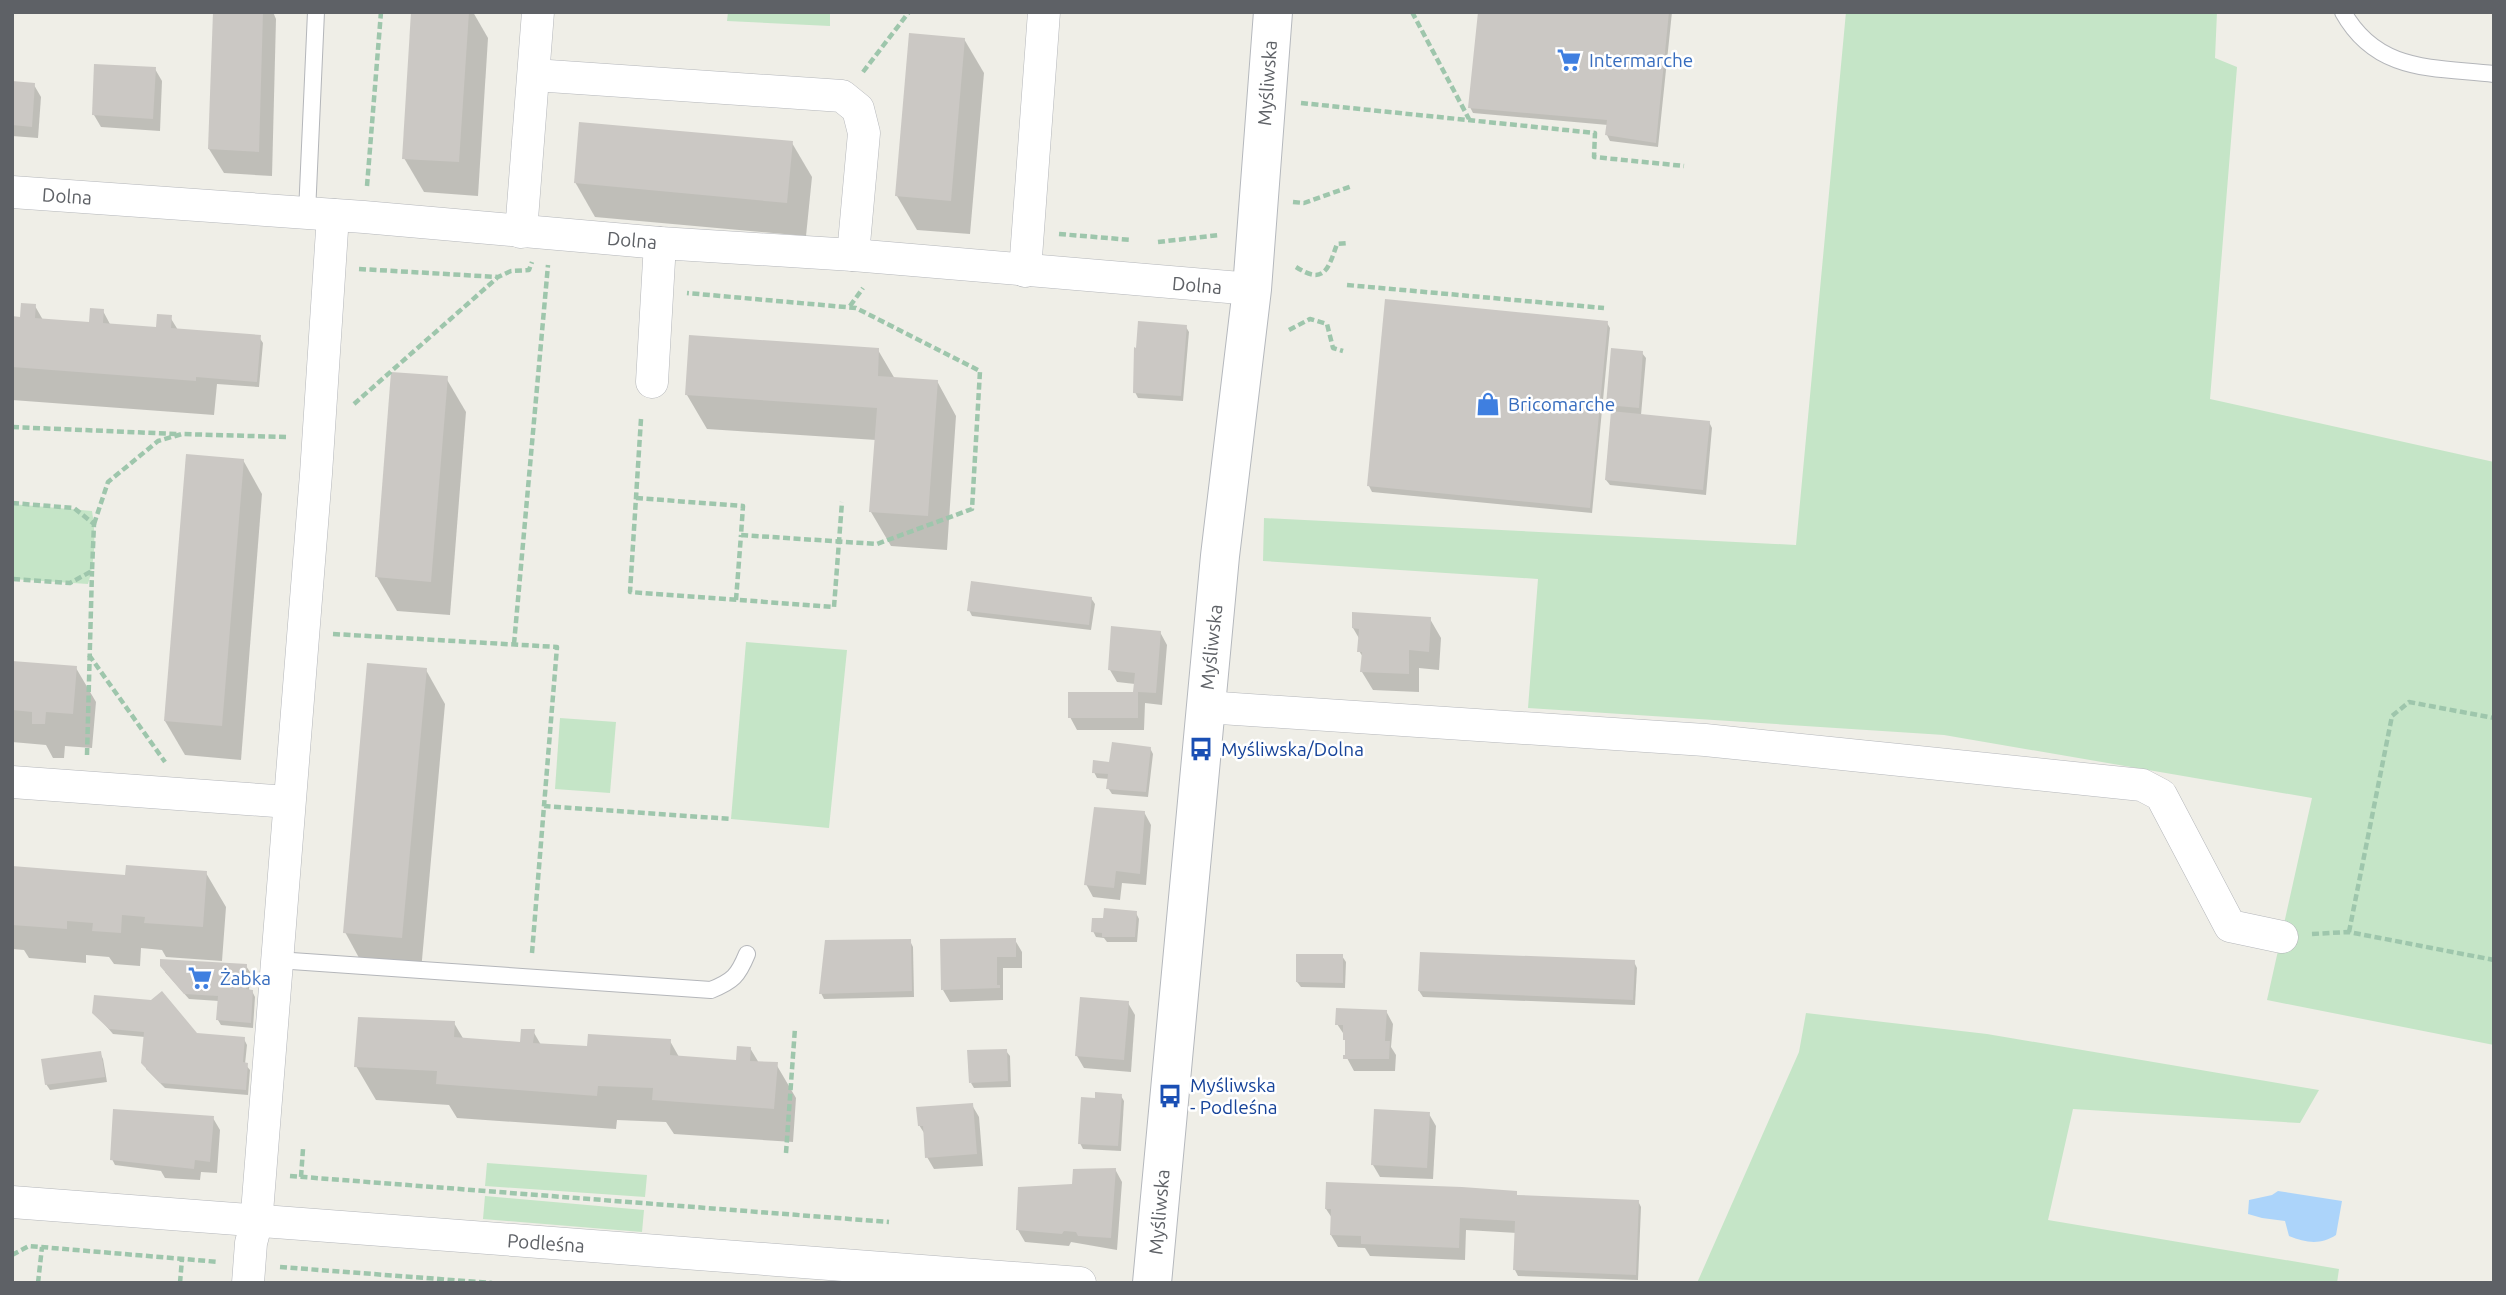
<svg xmlns="http://www.w3.org/2000/svg" width="2506" height="1295" font-family="Ubuntu,sans-serif">
	<style>
		.green { fill: #c5e5c7 }
		.water { fill: #acd4fa }
		.shadow { fill: #0003 }
		.building { fill: #cbc8c4 }
		.lines { fill: none; stroke-linecap: round; stroke-linejoin: round }
		.lane-casing { stroke: #b4b6ba; stroke-width: 18 }
		.street-casing { stroke: #b4b6ba; stroke-width: 33 }
		.secondary-casing { stroke: #b5b8bd; stroke-width: 40 }
		.path { stroke: #9ec6ac; stroke-width: 4.5; stroke-dasharray: 7 3.5; stroke-linecap: butt }
		.lane { stroke: #fff; stroke-width: 16 }
		.street { stroke: #fff; stroke-width: 32 }
		.secondary { stroke: #fff; stroke-width: 38 }
		.labels { text-anchor: middle; stroke-width: 5; stroke-linejoin: round; paint-order: stroke }
		.shop-label { font-size: 19px; fill: #366cbe; stroke: #fff; text-anchor: start }
		.street-label { font-size: 19px; fill: #5e6166; stroke: #fff }
		.transit-label { font-size: 19px; fill: #164399; stroke: #fff; text-anchor: start }
	</style>
	<rect width="100%" height="100%" fill="#efeee7"/>
	<g class="green">
		<path d="M728,12H830V26L727,21Z"/>
		<path d="M1846,12H2217L2215,58L2237,67L2210,399L2494,462V1045L2267,1000L2312,798L1944,735L1528,708L1538,579L1263,561L1264,518L1796,545Z"/>
		<path d="M12,504L92,511C96,534 95,561 88,584L12,579Z"/>
		<path d="M746,642L847,650L829,828L731,819Z"/>
		<path d="M560,718L616,722L610,793L555,789Z"/>
		<path d="M1806,1013L1987,1034L2319,1090L2300,1123L2073,1109L2048,1220L2339,1269L2337,1283H1697L1799,1052Z"/>
		<path d="M487,1163L647,1175L645,1197L485,1186Z"/>
		<path d="M485,1196L644,1210L642,1232L483,1219Z"/>
	</g>
	<path class="water" d="M2278,1191L2342,1201L2336,1235C2321,1245 2306,1243 2289,1236L2285,1221L2262,1218L2248,1214L2249,1200L2272,1195Z"/>
	<g class="shadow">
		<path d="M215,12H273L276,19L272,176L224,173L209,149Z"/>
		<path d="M413,12H473L488,38L478,196L424,192L404,158Z"/>
		<path d="M1480,12H1672L1658,147L1610,141L1607,135L1608,125L1473,113L1470,107Z"/>
		<path d="M964,39L984,73L970,234L917,230L897,196Z"/>
		<path d="M155,69L162,81L160,131L101,127L94,115Z"/>
		<path d="M12,83L34,85L41,97L38,138L12,136Z"/>
		<path d="M792,143L812,177L806,236L595,217L575,182Z"/>
		<path d="M35,306L43,320L90,324L103,311L111,326L157,329L170,317L178,330L259,337L263,343L259,387L217,384L214,415L12,400V318H22Z"/>
		<path d="M1607,323L1610,328L1592,513L1372,492L1369,486Z"/>
		<path d="M1186,327L1189,332L1183,401L1138,398L1135,392Z"/>
		<path d="M878,350L895,379L937,381L956,416L947,550L891,546L871,512L876,440L707,429L687,395Z"/>
		<path d="M1642,353L1646,358L1641,415L1709,422L1712,428L1706,495L1610,485L1606,480L1613,410L1607,405Z"/>
		<path d="M446,378L466,412L450,615L397,611L377,577Z"/>
		<path d="M243,460L262,494L241,760L185,755L165,721Z"/>
		<path d="M1091,598L1095,604L1091,630L972,616L969,610Z"/>
		<path d="M1430,619L1441,638L1439,670L1419,668V692L1373,690L1362,672L1363,657L1359,651L1360,640L1353,628Z"/>
		<path d="M1160,632L1167,645L1162,705L1145,703L1144,730H1077L1070,717L1134,694L1135,684L1117,682L1110,670Z"/>
		<path d="M12,663L76,668L96,702L92,748L65,746L64,758H53L46,745L12,742Z"/>
		<path d="M426,670L445,704L421,971L364,967L345,932Z"/>
		<path d="M1150,748L1153,754L1148,797L1112,794L1108,788L1109,779L1097,778L1094,772Z"/>
		<path d="M1144,812L1151,825L1146,885L1122,883L1120,900L1093,897L1086,884Z"/>
		<path d="M12,868L127,877L206,873L226,907L222,961L166,957L162,950L141,948L140,966L114,964L109,957L86,955V963L29,958L24,950L12,949Z"/>
		<path d="M1136,913L1139,919L1137,942H1107L1104,938L1096,937L1093,931Z"/>
		<path d="M1015,940L1022,952V968H1003V1000L950,1002L943,990Z"/>
		<path d="M910,941L913,947L914,997L824,999L821,993Z"/>
		<path d="M1342,956L1346,962L1345,988L1301,987L1297,982Z"/>
		<path d="M1634,962L1637,968L1635,1005L1423,997L1419,991Z"/>
		<path d="M246,966L250,972L249,991H252L255,997L253,1028L221,1025L218,1020L219,1001L189,999L165,972Z"/>
		<path d="M1128,1003L1135,1015L1131,1072L1084,1068L1077,1056Z"/>
		<path d="M1386,1011L1393,1024L1391,1047L1396,1055L1395,1071H1354L1347,1058L1345,1036L1337,1024Z"/>
		<path d="M94,1012L196,1035L244,1039L247,1045L245,1064L250,1070L248,1095L165,1088L146,1069L145,1037L113,1034Z"/>
		<path d="M454,1023L464,1040L522,1044L533,1031L541,1045L589,1048L670,1041L679,1057L738,1062L750,1048L759,1063L776,1064L796,1098L793,1142L674,1134L666,1122L617,1120L616,1129L457,1118L449,1105L376,1100L356,1066Z"/>
		<path d="M1006,1051L1010,1056L1011,1087L974,1088L971,1083Z"/>
		<path d="M100,1053L103,1059L107,1082L50,1090L46,1084Z"/>
		<path d="M1121,1096L1124,1101L1121,1151L1083,1149L1080,1143Z"/>
		<path d="M972,1105L979,1117L983,1166L934,1169L927,1157L926,1136L919,1125Z"/>
		<path d="M1429,1114L1436,1126L1433,1179L1380,1177L1373,1165Z"/>
		<path d="M213,1118L220,1130L217,1173L201,1172L200,1180L165,1178L161,1171L115,1165L112,1159Z"/>
		<path d="M1115,1169L1122,1182L1117,1250L1071,1242L1069,1246L1025,1242L1018,1230L1074,1185Z"/>
		<path d="M1516,1193L1518,1197L1638,1201L1641,1207L1638,1280L1518,1276L1515,1270L1517,1233L1466,1230L1465,1260L1370,1256L1365,1248L1338,1247L1331,1235L1332,1218L1326,1209Z"/>
	</g>
	<g class="building">
		<path d="M213,12H263L259,152L208,149Z"/>
		<path d="M411,12H469L459,162L402,159Z"/>
		<path d="M1478,12H1669L1656,143L1605,135L1607,120L1468,108Z"/>
		<path d="M909,33L965,38L951,201L895,196Z"/>
		<path d="M94,64L156,67L153,119L92,115Z"/>
		<path d="M12,81L35,83L32,127L12,125Z"/>
		<path d="M579,122L793,141L787,203L574,183Z"/>
		<path d="M1385,299L1608,321L1590,508L1367,486Z"/>
		<path d="M21,303L36,304L35,318L89,322L90,308L104,309L103,323L156,327L157,314L172,315L171,328L261,335L257,382L196,377V381L12,367V316L20,317Z"/>
		<path d="M1138,321L1187,325L1181,396L1133,393L1134,347L1136,348Z"/>
		<path d="M689,335L879,348L878,376L938,380L928,516L869,512L877,408L685,395Z"/>
		<path d="M1611,348L1643,351L1639,408L1606,405Z"/>
		<path d="M391,372L448,376L431,582L375,577Z"/>
		<path d="M1611,411L1710,421L1703,490L1605,480Z"/>
		<path d="M186,454L244,459L222,726L164,721Z"/>
		<path d="M971,581L1092,597L1089,625L967,611Z"/>
		<path d="M1352,612L1431,617L1429,652L1409,650V674L1360,672L1362,652H1357L1359,629L1352,628Z"/>
		<path d="M1111,626L1161,631L1156,693L1138,692V718H1068V692H1133L1135,673L1108,670Z"/>
		<path d="M12,661L77,666L73,714L46,712L45,724H32V712L12,710Z"/>
		<path d="M367,663L427,668L402,938L343,933Z"/>
		<path d="M1112,742L1151,747L1146,792L1106,789L1108,774L1092,773L1093,760L1109,762Z"/>
		<path d="M1094,807L1145,811L1140,874L1116,871L1114,888L1084,885Z"/>
		<path d="M126,865L207,871L203,927L144,923L145,917L122,915L121,933L92,931L93,923L67,921V929L12,925V866L125,875Z"/>
		<path d="M1104,908L1137,911L1135,937H1102V933L1091,932L1092,918H1103Z"/>
		<path d="M1016,938V957H997V985H1000V988L941,990L940,939Z"/>
		<path d="M911,939L912,991L819,994L825,940Z"/>
		<path d="M1420,952L1635,960L1633,1000L1418,991Z"/>
		<path d="M1296,954H1343V983L1296,982Z"/>
		<path d="M160,959L247,964L246,989L253,990L251,1023L216,1020L218,996L184,994L160,966Z"/>
		<path d="M162,991L197,1033L245,1037L243,1062L248,1063L246,1090L160,1083L141,1063L144,1032L109,1029L92,1013L94,995L151,1000Z"/>
		<path d="M1080,997L1129,1001L1124,1060L1075,1056Z"/>
		<path d="M1336,1008L1387,1010L1385,1041H1390L1389,1059H1343V1055H1345V1040H1343V1025H1335Z"/>
		<path d="M358,1017L455,1021L454,1037L520,1042L521,1029H535L533,1043L587,1046L588,1034L671,1039L670,1055L736,1060L737,1046L751,1047L750,1061L778,1062L774,1109L652,1100L653,1088L598,1086L597,1096L436,1084L437,1071L354,1067Z"/>
		<path d="M1007,1049L1008,1081L969,1083L967,1050Z"/>
		<path d="M101,1051L105,1077L45,1085L41,1059Z"/>
		<path d="M1095,1092L1122,1094L1118,1146L1078,1144L1081,1097L1095,1098Z"/>
		<path d="M973,1103L977,1154L925,1158L923,1126H918L916,1107Z"/>
		<path d="M113,1109L214,1116L210,1162L195,1160L194,1169L110,1160Z"/>
		<path d="M1374,1109L1430,1112L1427,1168L1371,1165Z"/>
		<path d="M1116,1168L1111,1238L1078,1236L1076,1232L1064,1231L1062,1234L1016,1230L1018,1187L1072,1184L1073,1169Z"/>
		<path d="M1326,1182L1462,1187L1517,1191V1195L1639,1200L1636,1275L1513,1270L1515,1221L1460,1218L1459,1248L1361,1244V1236L1330,1235L1331,1209H1325Z"/>
	</g>
	<g class="lines">
		<g class="lane-casing">
			<g id="lane">
				<path d="M2343,12C2377,73 2433,67 2494,74"/>
				<path d="M307,213L316,12"/>
				<path d="M277,960L711,990C733,981 738,976 747,954"/>
			</g>
		</g>
		<g class="street-casing">
			<g id="street">
				<path d="M534,75L842,96L858,109L864,133L853,255"/>
				<path d="M12,192L364,217L660,243L853,255L1252,289"/>
				<path d="M521,232L538,12"/>
				<path d="M1025,271L1044,12"/>
				<path d="M652,382L660,243"/>
				<path d="M1205,707L1705,740L2142,785L2161,795L2230,926L2282,937"/>
				<path d="M12,782L289,802"/>
				<path d="M12,1202L1080,1283"/>
				<path d="M256,1225L316,474L333,215"/>
				<path d="M248,1283L251,1243L257,1220"/>
			</g>
		</g>
		<g class="secondary-casing">
			<path id="secondary" d="M1152,1283L1220,556L1252,289L1273,12"/>
		</g>
		<g class="path">
			<path d="M1412,12L1469,119"/>
			<path d="M863,72L909,12"/>
			<path d="M1301,103L1595,133L1594,157L1684,166"/>
			<path d="M367,186L381,12"/>
			<path d="M1293,202L1304,203L1352,186"/>
			<path d="M1059,234L1131,240"/>
			<path d="M1158,242L1220,235"/>
			<path d="M1296,267C1324,285 1328,270 1337,244L1349,243"/>
			<path d="M359,269L498,277L511,271L529,270L532,262"/>
			<path d="M1347,285L1604,308"/>
			<path d="M850,306L863,288"/>
			<path d="M1289,330L1310,319L1327,324L1333,348L1343,351"/>
			<path d="M354,404L497,278"/>
			<path d="M641,419L630,592L834,607L842,502"/>
			<path d="M12,427L177,434"/>
			<path d="M636,498L743,506L741,535L877,544L972,509L980,371L856,308L687,293"/>
			<path d="M12,503L74,508L94,524L92,571L70,583L12,579"/>
			<path d="M94,524L108,482L158,441L182,434L286,437"/>
			<path d="M736,600L741,535"/>
			<path d="M333,634L557,647L544,806"/>
			<path d="M514,644L548,265"/>
			<path d="M89,655L165,762"/>
			<path d="M87,755L92,571"/>
			<path d="M2349,932L2392,716L2409,702L2494,718"/>
			<path d="M2312,934L2349,932L2494,960"/>
			<path d="M532,953L544,806L731,819"/>
			<path d="M786,1153L795,1028"/>
			<path d="M290,1176L889,1222"/>
			<path d="M301,1177L303,1149"/>
			<path d="M12,1255L29,1246L219,1262"/>
			<path d="M280,1267L492,1283"/>
			<path d="M38,1283L42,1247"/>
			<path d="M180,1283L182,1259"/>
		</g>
		<use href="#lane" class="lane"/>
		<use href="#street" class="street"/>
		<use href="#secondary" class="secondary"/>
	</g>
	<defs>
		<g id="supermarket-bare" transform="scale(1.89)"><path d="M-6-5.5h2.5l.6 2H6L4.5 2H-2.5L-4.4-4H-6ZM-1.5 3.2a1.3 1.3 0 1 0 .1 0ZM3 3.2a1.3 1.3 0 1 0 .1 0Z" fill="#3f7fe0" stroke="#fff" stroke-width="2.5" paint-order="stroke"/></g>
		<g id="shop-bare" transform="scale(1.89)"><path d="M-5-2.5h2.3a2.7 3.5 0 0 1 5.4 0H5L5.5 6h-11ZM-1.5-2.5h3a1.5 2.3 0 0 0-3 0Z" fill="#3f7fe0" stroke="#fff" stroke-width="2.5" paint-order="stroke"/></g>
		<g id="bus-bare" transform="scale(1.89)"><path d="M-5-6H5V4H4V6H2V4H-2V6H-4V4H-5ZM-3.5-4V0h7V-4ZM-3.5 1.2v1.5H-2V1.2ZM2 1.2v1.5H3.5V1.2Z" fill="#1a4fb4" stroke="#fff" stroke-width="2.5" paint-order="stroke"/></g>
	</defs>
	<g fill-rule="evenodd">
		<use href="#supermarket-bare" x="1569" y="60"/>
		<use href="#shop-bare" x="1488" y="404"/>
		<use href="#bus-bare" x="1201" y="749"/>
		<use href="#supermarket-bare" x="200" y="978"/>
		<use href="#bus-bare" x="1170" y="1096"/>
	</g>
	<g class="labels">
		<g class="shop-label">
			<text x="1589" y="67">Intermarche</text>
			<text x="1508" y="411">Bricomarche</text>
			<text x="220" y="985">Żabka</text>
		</g>
		<g class="street-label">
			<text transform="translate(1267 83) rotate(-86)" y="7">Myśliwska</text>
			<text transform="translate(67 196) rotate(4)" y="7">Dolna</text>
			<text transform="translate(632 240) rotate(5)" y="7">Dolna</text>
			<text transform="translate(1197 285) rotate(5)" y="7">Dolna</text>
			<text transform="translate(1211 647) rotate(-84)" y="7">Myśliwska</text>
			<text transform="translate(1159 1212) rotate(-85)" y="7">Myśliwska</text>
			<text transform="translate(546 1243) rotate(4)" y="7">Podleśna</text>
		</g>
		<g class="transit-label">
			<text x="1221" y="756">Myśliwska/Dolna</text>
			<text x="1190" y="1092">Myśliwska<tspan x="1190" dy="22">- Podleśna</tspan></text>
		</g>
	</g>
	<rect width="2506" height="1295" fill="none" stroke="#5e6166" stroke-width="28"/>
</svg>
